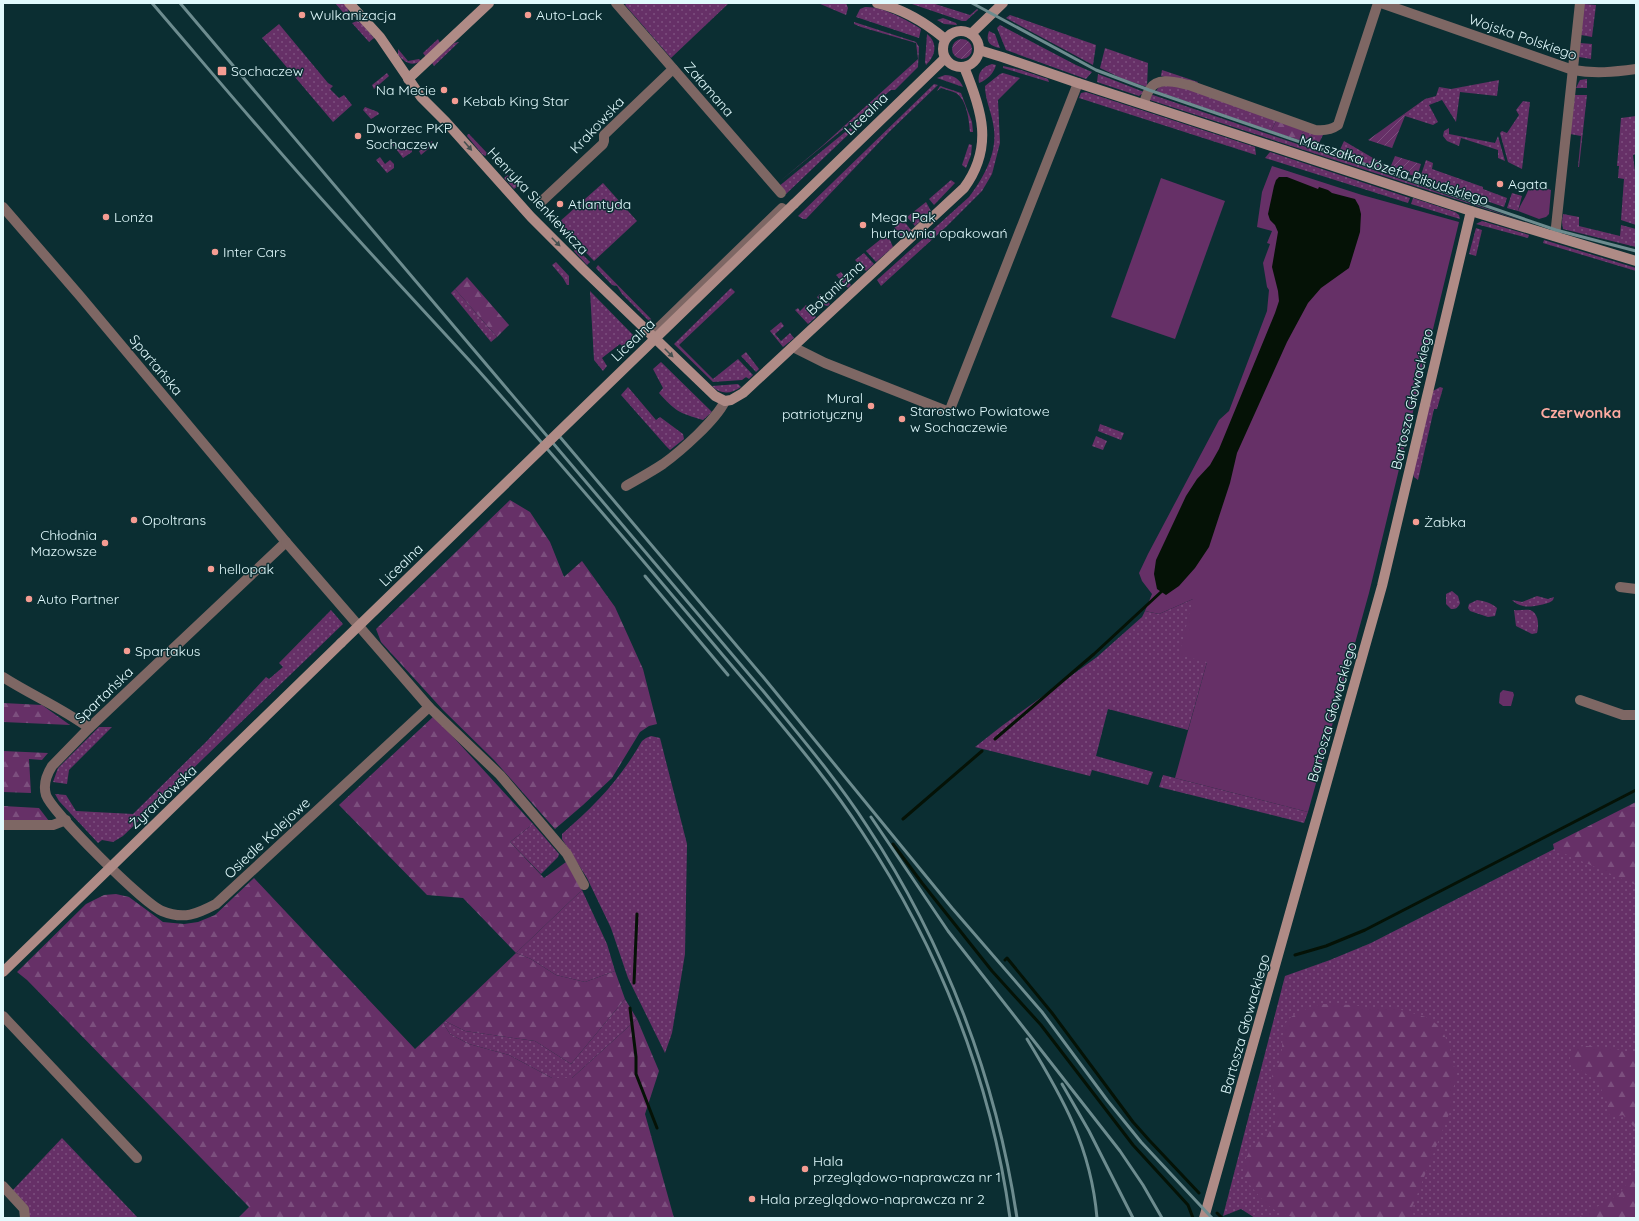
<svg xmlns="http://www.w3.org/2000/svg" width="1639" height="1221" font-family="Quicksand,sans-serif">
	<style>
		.grass { fill: url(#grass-dots) }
		.forest { fill: url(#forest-firs) }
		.park { fill: #663067 }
		.garden { fill: url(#garden-furrows) }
		.water { fill: #051206 }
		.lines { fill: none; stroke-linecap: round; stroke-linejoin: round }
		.stream { stroke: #051206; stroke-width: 3 }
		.street { stroke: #7e6764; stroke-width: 10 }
		.secondary { stroke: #af8b86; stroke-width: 10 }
		.rail { stroke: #6d8c8f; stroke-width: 3 }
		.secondary-bridge { stroke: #af8b86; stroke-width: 10 }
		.oneway { fill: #444f4f }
		.poi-dot { fill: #f59c92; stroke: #0b2e32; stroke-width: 1.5 }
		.labels { text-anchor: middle; stroke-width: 3; stroke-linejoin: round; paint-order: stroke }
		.poi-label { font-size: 14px; fill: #e1fafd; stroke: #0b2e32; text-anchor: start }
		.street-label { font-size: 14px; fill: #e1fafd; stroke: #0b2e32 }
		.neighbourhood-label { font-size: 15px; font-weight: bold; fill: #fdaaa0; stroke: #0b2e32 }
	</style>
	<defs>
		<pattern id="grass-dots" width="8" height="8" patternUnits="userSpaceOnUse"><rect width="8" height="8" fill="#663067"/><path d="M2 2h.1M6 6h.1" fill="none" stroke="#7c4f7e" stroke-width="1.8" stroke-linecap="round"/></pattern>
		<pattern id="forest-firs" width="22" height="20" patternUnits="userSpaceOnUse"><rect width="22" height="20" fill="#663067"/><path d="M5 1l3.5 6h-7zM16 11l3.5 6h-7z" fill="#7c4f7e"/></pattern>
		<pattern id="garden-furrows" width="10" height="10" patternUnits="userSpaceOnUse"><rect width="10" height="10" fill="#663067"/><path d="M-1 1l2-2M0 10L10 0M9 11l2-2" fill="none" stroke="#7c4f7e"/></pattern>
	</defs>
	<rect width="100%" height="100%" fill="#0b2e32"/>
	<g class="grass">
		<path d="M335,3H344C348,8 350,11 347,17Z"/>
		<path d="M627,3H729L671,58L625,5Z"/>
		<path d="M818,3H846L848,8L846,15Z"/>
		<path d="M909,3H932L970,15L977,9L978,10L966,21H962Z"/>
		<path d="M1584,4L1596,5L1592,37L1581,35Z"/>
		<path d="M865,7C882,6 907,20 921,29L919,38L856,17L860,9Z"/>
		<path d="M1010,15L1096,45L1093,65L1006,18Z"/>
		<path d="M943,18L956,23L957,25L944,24L937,20Z"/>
		<path d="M357,21L361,23L374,38L369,42L352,23Z"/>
		<path d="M854,22L916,42L919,47L918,67L895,90H891L779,182L822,146L918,59L916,43L861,27L854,24Z"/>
		<path d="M279,24L328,83L333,86L330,89L339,98L344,95L352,105L333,122L262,38Z"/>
		<path d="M1000,25L1076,65L1092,72L1086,79L1006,50L997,28Z"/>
		<path d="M989,31L995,34L1000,48C990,46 985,42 989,31Z"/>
		<path d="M927,34C938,43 936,55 926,65L925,62Z"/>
		<path d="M438,39L440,43L426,57L423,53Z"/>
		<path d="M459,42L434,66L432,63L454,43Z"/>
		<path d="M1580,43L1592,44L1591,59L1579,57Z"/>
		<path d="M1105,48L1148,63L1147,87L1123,79L1100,68Z"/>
		<path d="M398,49L408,61L419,59L421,61C411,67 405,62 398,55Z"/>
		<path d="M992,64L996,65C994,73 987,80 979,83C977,73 982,67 992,64Z"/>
		<path d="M1003,66L1021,70L1048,79L1049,82L1003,68Z"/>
		<path d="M1162,70L1198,82L1196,85L1161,76Z"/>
		<path d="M387,73L389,76L374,89L372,85Z"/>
		<path d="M1003,73L1020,78L998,100L1000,143L992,174L982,191L947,226L881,286L877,280L969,197C985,176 999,150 993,123C991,111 985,99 985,86L1000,74Z"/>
		<path d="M1098,74L1144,92L1139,96L1097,82Z"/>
		<path d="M945,75C953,75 960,79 963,87L937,78Z"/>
		<path d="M1587,79V88H1576L1580,80Z"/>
		<path d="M1499,80L1497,96L1460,92L1456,122L1442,100L1429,105L1438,122L1433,125L1405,116L1404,114L1425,99L1436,96L1439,87L1451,89Z"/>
		<path d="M934,84L938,85L890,131L806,219H803L798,216Z"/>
		<path d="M940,86L961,93L972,122L973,132H970C969,120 967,100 956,93C951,91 945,89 941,88L937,91Z"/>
		<path d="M1164,86H1181L1276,121L1271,131L1156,91L1159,87Z"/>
		<path d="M1086,92L1255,147L1256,155L1079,98L1081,93Z"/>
		<path d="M1150,94L1532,224L1150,100Z"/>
		<path d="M1575,95H1587L1579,167H1578L1581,136L1570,134Z"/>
		<path d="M888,96L855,128L853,126Z"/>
		<path d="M1523,101L1530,102L1522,169L1508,162L1500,133L1502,131L1507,133L1519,115L1516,110Z"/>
		<path d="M365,107L378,112L379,114L371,119L363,110Z"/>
		<path d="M1636,116V154L1633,155L1636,180V225L1621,220L1624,179L1618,178L1619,166H1617L1621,118Z"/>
		<path d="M850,128L853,130L786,194L778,187Z"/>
		<path d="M1449,128V134L1495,143L1498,136L1505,161L1498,158V150L1461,138L1459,146L1447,141L1443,136L1444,131Z"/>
		<path d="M1304,130L1324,133L1317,147L1299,140Z"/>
		<path d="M468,134H469L488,154L485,156L482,154L467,136Z"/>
		<path d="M389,140C397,141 401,150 412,150V152L403,158Z"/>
		<path d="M432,141L434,144L421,155L419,151Z"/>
		<path d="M1344,141L1390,168L1389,172L1338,154Z"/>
		<path d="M969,144L972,145L971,155L966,168L962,165Z"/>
		<path d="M1270,152L1410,198L1408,203L1265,158Z"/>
		<path d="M380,157L385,164L390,160L394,164V168L387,173L376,160Z"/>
		<path d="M1426,160L1433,163L1432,169L1483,187V189L1507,198L1504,207L1420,178Z"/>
		<path d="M508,175L518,186L514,189L504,178Z"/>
		<path d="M951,180L955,183L934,205L929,199Z"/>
		<path d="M603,183L637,221L594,261L558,223Z"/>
		<path d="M1512,193L1522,196L1518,211L1507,208Z"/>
		<path d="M1413,198L1455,212L1459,215L1460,219L1411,204Z"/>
		<path d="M926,202L931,211L915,226L907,217Z"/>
		<path d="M1563,214L1579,217V226L1620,236L1621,225L1636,229V247L1563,229L1562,222Z"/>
		<path d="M903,220L911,230L900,238L891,231Z"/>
		<path d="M1482,221L1529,235L1528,238L1476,224Z"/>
		<path d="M1476,228L1482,230L1476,256L1469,254Z"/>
		<path d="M886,235L890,240L893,247L876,262L866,251Z"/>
		<path d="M1544,240L1636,268V271L1543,243Z"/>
		<path d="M576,248L590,262L587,265L574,251Z"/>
		<path d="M864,253L874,264L866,271L855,260Z"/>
		<path d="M556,262L569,276V285H567L563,278L552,265Z"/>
		<path d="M598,265L651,319L652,324L622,294L617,286L612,285L596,268Z"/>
		<path d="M841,272L851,285L848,288L836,275Z"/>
		<path d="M731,288L735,292L679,345L713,379L738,359L753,375L749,379L746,377L742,380L713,382L674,344Z"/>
		<path d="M455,289L497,337L491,342L451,293Z"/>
		<path d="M590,291L636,338L634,339L632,338L625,349L620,344L602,358L607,366L603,371L594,360Z"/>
		<path d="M820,294L830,304L828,306L824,305L817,297Z"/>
		<path d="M806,305L816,317L808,324L795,310L798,308L800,311Z"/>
		<path d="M781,322L784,326L775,334L781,341L790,333L794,338L783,347L770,331Z"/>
		<path d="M746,352L759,369L756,372L741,356Z"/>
		<path d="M661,362L712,412L703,420C679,413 675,411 659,393L663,388L653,369Z"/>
		<path d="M738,384L741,387C731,394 721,395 712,386Z"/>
		<path d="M628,387L656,420L660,417L683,434L684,439L670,450L666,446L621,395Z"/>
		<path d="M1440,387L1443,388L1437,409H1434L1418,480L1414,477L1413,473L1433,391Z"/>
		<path d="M1100,424L1124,433L1121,440L1098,431Z"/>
		<path d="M1096,436L1107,441L1103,450L1092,446Z"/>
		<path d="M1452,591L1458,596L1460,603C1458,608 1456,609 1451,609L1446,604V594Z"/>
		<path d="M1537,596L1548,599L1554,597L1553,600C1550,604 1529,608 1523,606C1518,605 1515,603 1512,600L1522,602Z"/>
		<path d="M1193,599L1207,662L1188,730L1108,709L1096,756L1153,772L1148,785L1092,770L1090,776L975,747L1003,725L1097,657L1142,617L1145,611L1159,614Z"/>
		<path d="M1477,600C1485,601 1491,603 1497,608L1495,616L1488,617L1470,611L1468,608L1469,604Z"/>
		<path d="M331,610L343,624L123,836L113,842L102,840L98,843L59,801L55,794L66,795L76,811L133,814L206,742L266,677L269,679L283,667L279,663Z"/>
		<path d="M1514,610C1519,611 1525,609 1530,610C1539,613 1539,626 1537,633L1532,634L1516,626Z"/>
		<path d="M99,727H112L69,770L67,784L53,782L58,768Z"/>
		<path d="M651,736L660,738L687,844L685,954L672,1033L665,1053L628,978L611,928L587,878L562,839V834C596,804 619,781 642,741L646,738Z"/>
		<path d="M1163,775L1175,778L1308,812L1304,823L1159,787Z"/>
		<path d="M1636,807V1218H1255L1241,1209L1223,1216L1285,976L1330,960L1371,943Z"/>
		<path d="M533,824L559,854L558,857L541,874L510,842Z"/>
		<path d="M582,890L607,944L615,971L585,982L556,975L531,959L516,953Z"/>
		<path d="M625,999L637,1019L572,1078H552L509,1055L469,1044L450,1034L443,1023L445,1021L465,1031L535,1041L571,1064Z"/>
		<path d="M62,1138L138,1218H28L12,1191Z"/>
	</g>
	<g class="forest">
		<path d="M1276,121L1304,130L1299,140L1271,131Z"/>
		<path d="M467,277L509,325L497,337L455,289Z"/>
		<path d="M510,500L530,512L550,542L564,577L582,561L615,607L643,669L657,724L649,726L640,732L612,778L583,805L555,829L494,760L443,710L381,642L376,629Z"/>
		<path d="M3,703L42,705L70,725L3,722Z"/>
		<path d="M434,716L533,824L510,842L544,878L566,862L582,890L516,953L531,959L556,975L585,982L615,971L625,999L571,1064L535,1041L465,1031L445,1021L516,953L463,898L427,895L339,805Z"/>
		<path d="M3,751L48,753L42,760L29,759L31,793L3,792Z"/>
		<path d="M1636,802V885L1554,849L1553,844Z"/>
		<path d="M3,806L39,808L49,821L3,822Z"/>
		<path d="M254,878L415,1049L443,1023L450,1034L469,1044L509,1055L552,1078H572L637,1019L659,1071L645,1114L674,1218H238L249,1207L27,980L17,972L86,904L104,895L116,894L129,897L163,922L184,924L198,922L215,915Z"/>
		<path d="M1321,1004L1353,1005L1372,1008H1395L1429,1018L1442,1029L1450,1049L1456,1074L1451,1109L1411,1210L1415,1218H1296L1279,1213L1266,1204L1244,1178L1245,1161L1250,1150L1276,1123C1276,1114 1277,1104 1275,1095C1273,1089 1272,1085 1272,1078C1272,1071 1278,1067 1280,1061C1284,1050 1280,1029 1288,1020C1296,1011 1311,1008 1321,1004Z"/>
		<path d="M1585,1046L1604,1047L1636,1053V1129L1623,1115L1610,1118L1607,1102L1598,1082L1570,1063V1052L1577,1047Z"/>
		<path d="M1636,1171V1218H1578L1619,1194Z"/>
	</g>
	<g class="park">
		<path d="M1272,166L1362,195L1459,222L1369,593L1308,812L1175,778L1207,662L1179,655L1193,599L1159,614L1145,611L1152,594L1142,581L1139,573L1148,554L1219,420L1229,411L1267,311L1269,290L1267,287L1263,263L1270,244L1267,243L1272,231L1257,227L1262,192Z"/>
		<path d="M1161,178L1225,201L1175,339L1111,317Z"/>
		<path d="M1535,185L1551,190L1549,214L1546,217L1539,219L1518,211C1521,203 1526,197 1529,188Z"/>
		<path d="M1503,690L1513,692L1514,695L1511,706H1503L1499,703L1500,693Z"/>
	</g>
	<g class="garden">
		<circle cx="962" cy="49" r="10"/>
		<path d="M1404,114L1405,116L1392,148L1368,140Z"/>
		<path d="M1395,156L1421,164L1417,177L1390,168Z"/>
	</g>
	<path class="water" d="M1279,177H1287L1318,189L1319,187L1328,190L1332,193L1355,199L1359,206L1361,214L1360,232L1349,268L1321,288L1308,303L1287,342L1237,453L1230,483L1209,547L1195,568L1179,586L1166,595L1157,589L1154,574L1156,560L1186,496L1197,479L1210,465L1219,449L1275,313L1279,301L1278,291L1272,267L1278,232L1275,225L1270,220L1268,214L1274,186L1276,180Z"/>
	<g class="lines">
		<g class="stream">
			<path d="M995,739L1094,654L1161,592"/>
			<path d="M903,819L982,751"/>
			<path d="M893,844L922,883L992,971L1041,1025L1133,1145L1188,1205L1193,1218"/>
			<path d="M1295,955L1326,946L1365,930L1636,790"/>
			<path d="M1005,960L1007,958L1052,1013L1133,1122L1149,1140L1199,1193"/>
			<path d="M634,983L637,914"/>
			<path d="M630,1008L636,1057V1074L657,1128"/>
			<path d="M1217,1213L1222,1218"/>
		</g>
		<g class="street">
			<path d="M616,3L781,193"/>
			<path d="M1381,3L1573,70C1595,74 1614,72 1636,69"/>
			<path d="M1144,104C1145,99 1147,93 1150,89C1158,76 1178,83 1189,85L1315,130C1324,131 1331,130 1338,125L1378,3"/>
			<path d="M542,201L603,144L604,141V135L673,69"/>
			<path d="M3,207L80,296L286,542L89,728L52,766C47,774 43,785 46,795C52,812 144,904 162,911C184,920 197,914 216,904L429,707"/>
			<path d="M1555,236L1580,3"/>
			<path d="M651,335L782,208"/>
			<path d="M793,347L825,363L949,412L1078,83"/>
			<path d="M626,486C638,479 651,472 663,464C681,451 716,420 725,401"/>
			<path d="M286,542L429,707L500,775L567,854L584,885"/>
			<path d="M1620,587L1636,589"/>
			<path d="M3,677C31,695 62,708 89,728"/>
			<path d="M1580,700L1623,715H1636"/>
			<path d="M3,825H53L66,820"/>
			<path d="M3,1016L137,1158"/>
			<path d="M3,1186L24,1209L25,1218"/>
		</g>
		<g class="secondary">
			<path d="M349,3L380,37L421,97L446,122L531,217L584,270L715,396L725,401L731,400L743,393L964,188C994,147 982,110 964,67"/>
			<path d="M877,3C904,9 925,22 945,39"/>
			<circle cx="961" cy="49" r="18"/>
			<path d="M971,34L1003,3"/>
			<path d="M979,50L1002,57L1078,83L1471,211L1636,261"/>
			<path d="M408,79L489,3"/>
			<path d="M794,204L945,58"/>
			<path d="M3,972L341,643"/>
			<path d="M1204,1218L1382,586L1471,211"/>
		</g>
		<g class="rail">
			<path d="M152,3C213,74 273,146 336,215C380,264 425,312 469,360C523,420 576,482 628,543C674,597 720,651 765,705C799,746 833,787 862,832C939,948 991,1080 1010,1218"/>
			<path d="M180,3L764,692C799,735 836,778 867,826C945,944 996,1078 1017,1218"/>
			<path d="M972,3L1096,70L1149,90L1556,230L1636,251"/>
			<path d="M560,437L764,678L952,908L1042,1012L1107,1100L1141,1142L1212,1218"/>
			<path d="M645,576L728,675"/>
			<path d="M871,817L948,931L1120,1151L1143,1185L1162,1218"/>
			<path d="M1027,1039C1063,1098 1091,1147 1097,1218"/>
			<path d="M1062,1084L1089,1131L1133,1218"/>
		</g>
		<path class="secondary-bridge" d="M341,643L794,204"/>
	</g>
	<defs><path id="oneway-solid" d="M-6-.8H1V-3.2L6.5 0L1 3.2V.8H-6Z"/></defs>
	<g class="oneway">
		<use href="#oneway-solid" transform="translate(468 146) rotate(49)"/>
		<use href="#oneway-solid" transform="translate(556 242) rotate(45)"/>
		<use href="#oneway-solid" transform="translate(669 353) rotate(45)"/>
	</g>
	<g class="poi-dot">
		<circle cx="302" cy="15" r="4"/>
		<circle cx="528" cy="15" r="4"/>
		<rect x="217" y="66" width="10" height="10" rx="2"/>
		<circle cx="444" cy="90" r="4"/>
		<circle cx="455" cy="101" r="4"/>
		<circle cx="358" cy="136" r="4"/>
		<circle cx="1500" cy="184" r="4"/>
		<circle cx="560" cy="204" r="4"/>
		<circle cx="106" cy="217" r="4"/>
		<circle cx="863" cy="225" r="4"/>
		<circle cx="215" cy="252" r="4"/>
		<circle cx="871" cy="406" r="4"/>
		<circle cx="902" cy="419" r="4"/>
		<circle cx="134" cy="520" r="4"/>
		<circle cx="1416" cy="522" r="4"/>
		<circle cx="105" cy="543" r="4"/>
		<circle cx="211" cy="569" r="4"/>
		<circle cx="29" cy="599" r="4"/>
		<circle cx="127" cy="651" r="4"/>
		<circle cx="805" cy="1169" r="4"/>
		<circle cx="752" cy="1199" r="4"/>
	</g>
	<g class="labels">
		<g class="poi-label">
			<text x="310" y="20">Wulkanizacja</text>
			<text x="536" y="20">Auto-Lack</text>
			<text x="231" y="76">Sochaczew</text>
			<text x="436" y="95" text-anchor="end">Na Mecie</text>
			<text x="463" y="106">Kebab King Star</text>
			<text x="366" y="133">Dworzec PKP<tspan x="366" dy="16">Sochaczew</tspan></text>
			<text x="1508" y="189">Agata</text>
			<text x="568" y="209">Atlantyda</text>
			<text x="114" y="222">Lonża</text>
			<text x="871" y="222">Mega Pak<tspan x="871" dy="16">hurtownia opakowań</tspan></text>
			<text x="223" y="257">Inter Cars</text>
			<text x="863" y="403" text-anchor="end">Mural<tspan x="863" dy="16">patriotyczny</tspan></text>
			<text x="910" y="416">Starostwo Powiatowe<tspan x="910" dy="16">w Sochaczewie</tspan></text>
			<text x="142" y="525">Opoltrans</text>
			<text x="1424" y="527">Żabka</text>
			<text x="97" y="540" text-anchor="end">Chłodnia<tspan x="97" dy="16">Mazowsze</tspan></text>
			<text x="219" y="574">hellopak</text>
			<text x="37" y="604">Auto Partner</text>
			<text x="135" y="656">Spartakus</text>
			<text x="813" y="1166">Hala<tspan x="813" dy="16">przeglądowo-naprawcza nr 1</tspan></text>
			<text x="760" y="1204">Hala przeglądowo-naprawcza nr 2</text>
		</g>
		<g class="street-label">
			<text transform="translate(1523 37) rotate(19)" y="5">Wojska Polskiego</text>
			<text transform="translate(709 89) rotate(49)" y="5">Załamana</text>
			<text transform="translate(866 114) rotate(-44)" y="5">Licealna</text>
			<text transform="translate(597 125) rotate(-47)" y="5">Krakowska</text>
			<text transform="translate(1394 170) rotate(18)" y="5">Marszałka Józefa Piłsudskiego</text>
			<text transform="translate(538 201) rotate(47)" y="5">Henryka Sienkiewicza</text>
			<text transform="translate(835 288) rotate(-43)" y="5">Botaniczna</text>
			<text transform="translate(633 340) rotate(-44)" y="5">Licealna</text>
			<text transform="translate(156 365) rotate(50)" y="5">Spartańska</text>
			<text transform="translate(1412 399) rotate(-77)" y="5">Bartosza Głowackiego</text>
			<text transform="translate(401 565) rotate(-44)" y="5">Licealna</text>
			<text transform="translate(104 695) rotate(-44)" y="5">Spartańska</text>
			<text transform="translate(1332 712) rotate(-74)" y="5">Bartosza Głowackiego</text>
			<text transform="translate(163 797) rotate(-43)" y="5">Żyrardowska</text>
			<text transform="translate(267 838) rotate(-43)" y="5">Osiedle Kolejowe</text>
			<text transform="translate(1245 1024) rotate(-74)" y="5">Bartosza Głowackiego</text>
		</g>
		<g class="neighbourhood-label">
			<text x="1581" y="418">Czerwonka</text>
		</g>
	</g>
	<rect width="1639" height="1221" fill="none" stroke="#e1fafd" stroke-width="8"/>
</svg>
